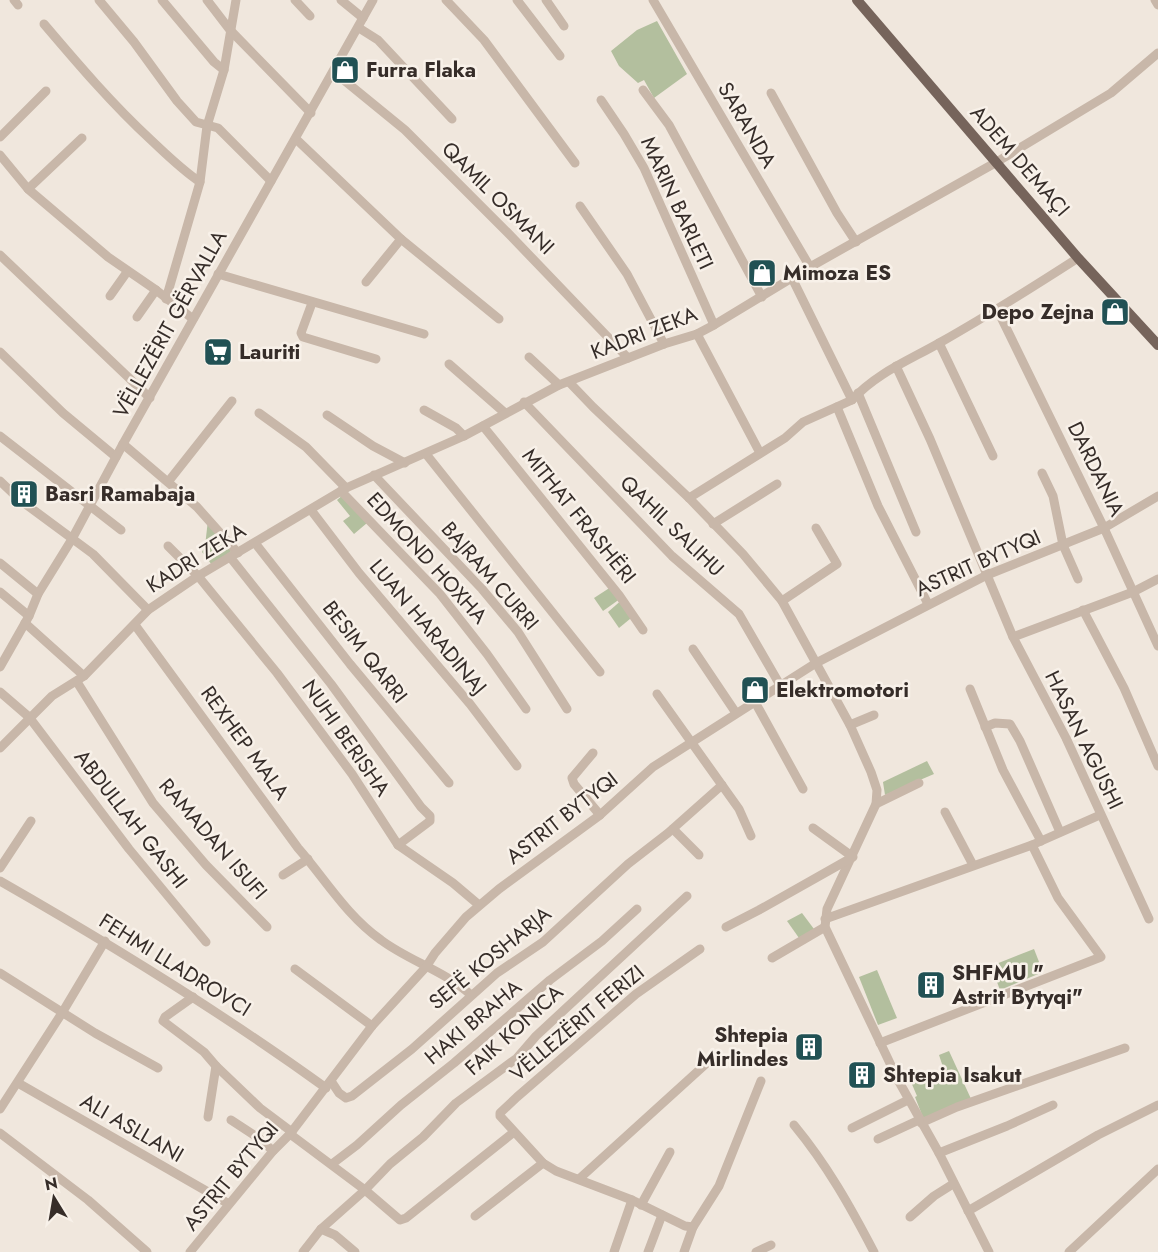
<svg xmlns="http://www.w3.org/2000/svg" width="1158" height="1252" font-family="Jost,sans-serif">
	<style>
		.green { fill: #b3bf9e }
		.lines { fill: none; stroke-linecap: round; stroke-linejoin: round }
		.minor { stroke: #c8b7a9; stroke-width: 9 }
		.major { stroke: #76645b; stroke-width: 10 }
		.labels { text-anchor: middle; stroke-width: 5; stroke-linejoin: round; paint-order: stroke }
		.poi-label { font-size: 21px; font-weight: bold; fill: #362d29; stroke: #f8f1e9; text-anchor: start }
		.street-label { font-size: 21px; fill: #362d29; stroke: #f8f1e9 }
	</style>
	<rect width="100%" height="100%" fill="#f0e7dd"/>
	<g class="green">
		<path d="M657,21L687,74L654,98L644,80L638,83L619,66L611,51L637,30Z"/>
		<path d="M344,494L367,523L354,534L343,521L350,516L337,500Z"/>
		<path d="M208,520L233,550L212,565L202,552L205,546Z"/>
		<path d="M614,585L624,596L603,611L594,598Z"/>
		<path d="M624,598L636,614L619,628L608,612Z"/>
		<path d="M927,761L934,774L885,795L883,782Z"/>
		<path d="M802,913L814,929L799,938L787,921Z"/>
		<path d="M1034,949L1043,972L1000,990L991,966Z"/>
		<path d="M877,970L897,1018L878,1025L859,977Z"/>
		<path d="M949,1051L972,1101L924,1120L915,1097L917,1096L911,1082L944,1070L939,1055Z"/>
	</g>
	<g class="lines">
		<g class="minor">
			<path d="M14,0L18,5"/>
			<path d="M99,0L134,42L177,101L196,122L218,128L271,181"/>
			<path d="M162,0L214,62L224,70"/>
			<path d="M207,0L230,30L311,113"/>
			<path d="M295,0L310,16"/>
			<path d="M341,0L363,18"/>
			<path d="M446,0L484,40L575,163"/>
			<path d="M517,0L560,56"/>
			<path d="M546,0L564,26"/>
			<path d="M653,0L810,267"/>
			<path d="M1155,0L1158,5"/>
			<path d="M44,24C78,64 112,104 151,140C167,155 182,170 200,182"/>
			<path d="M359,28L378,40L452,119"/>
			<path d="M334,72L405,130L507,232L628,358"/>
			<path d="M643,90L669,125L762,297"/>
			<path d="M771,93L837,213L856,242"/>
			<path d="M601,100L624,134L644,168L714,325"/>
			<path d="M0,137L46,91"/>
			<path d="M296,139L401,239L499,319"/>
			<path d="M0,155L28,189L108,257L156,290L193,319"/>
			<path d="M28,189L82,138"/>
			<path d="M580,206L627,274L664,344"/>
			<path d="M0,255L150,398"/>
			<path d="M218,274L424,334"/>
			<path d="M792,278L852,400"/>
			<path d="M366,282L401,239"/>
			<path d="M110,296L127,272"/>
			<path d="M166,299L200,182L207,126L224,70L236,0"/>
			<path d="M312,303L301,333L303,337L376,359"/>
			<path d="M997,309L1104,528L1158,646"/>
			<path d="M137,317L156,290"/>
			<path d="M697,334L760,453"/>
			<path d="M939,343L993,456"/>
			<path d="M0,352L63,413L116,457"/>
			<path d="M529,357L559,385"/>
			<path d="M449,364L505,413"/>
			<path d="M896,366L930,439L1013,637L1066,738L1149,919"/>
			<path d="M569,382L593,407L689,498L743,554L782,601L850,725L871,772L877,790L876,804L827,909L825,927L898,1080L939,1153L989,1252"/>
			<path d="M858,393L916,532"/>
			<path d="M524,402L672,556L739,614L780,685"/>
			<path d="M837,407L878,506L928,604"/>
			<path d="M424,410L456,428L464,436"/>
			<path d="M259,413L306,447L346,488"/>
			<path d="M327,415L373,446L405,463"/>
			<path d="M483,426L619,595L643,630"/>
			<path d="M0,436L121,530"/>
			<path d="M123,444L197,507L238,553"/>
			<path d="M426,454L600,672"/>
			<path d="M1042,473L1053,496L1063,545L1078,579"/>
			<path d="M374,475L482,589L518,632L567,709"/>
			<path d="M0,481L20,500L93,554L148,610"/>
			<path d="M168,482L232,401"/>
			<path d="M341,491L440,594L487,654L526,709"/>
			<path d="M689,498L785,438L803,422L852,400C876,373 910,360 941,342C987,316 1033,287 1078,258"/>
			<path d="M311,510L359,573L470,704L517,766"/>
			<path d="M713,524L777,484"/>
			<path d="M255,543L350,664L449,783"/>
			<path d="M168,546L198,576L277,673L352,774L398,845L453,883L479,905"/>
			<path d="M230,557L331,684L421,807L430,816V821L398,845"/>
			<path d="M0,563L38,594"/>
			<path d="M0,592L29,616"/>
			<path d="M782,601L837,564L816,528"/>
			<path d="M1083,610L1124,688L1158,766"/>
			<path d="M25,623L84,676"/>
			<path d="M135,625L298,848C326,880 346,915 381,940C409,961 445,971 471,995"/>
			<path d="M1013,637L1133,592L1158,579"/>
			<path d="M693,649L736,713"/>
			<path d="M0,667L29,616L38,594L72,539L123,444L373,0"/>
			<path d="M77,682L153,803L206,865L267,927"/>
			<path d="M970,689L1003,770L1041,841"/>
			<path d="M0,692L29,717L129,849L206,942"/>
			<path d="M657,694L739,809L751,836"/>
			<path d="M755,702L803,789"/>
			<path d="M850,725L874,715"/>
			<path d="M985,727L995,723L1010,724L1020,741L1060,832"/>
			<path d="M0,748L52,696L84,676L148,610L198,576L346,488L464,436L559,385L664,344L697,334L714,325L810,267L995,163L1111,93L1158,53"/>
			<path d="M593,753L572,778L574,784L600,815"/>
			<path d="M876,804L919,783"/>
			<path d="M945,812L973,865"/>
			<path d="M673,829L699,855"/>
			<path d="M0,868L31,821"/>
			<path d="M283,875L308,859"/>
			<path d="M0,881C112,945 221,1012 326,1088"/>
			<path d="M825,919L1032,845L1100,815"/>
			<path d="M726,927L759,910L853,857L813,828"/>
			<path d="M700,949L636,994L517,1097L500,1113V1116L543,1163L556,1171L632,1200L685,1226L693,1227L719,1186L761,1081"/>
			<path d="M772,958L825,927"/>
			<path d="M295,969L372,1026"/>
			<path d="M0,973L95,1033L158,1068"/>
			<path d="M193,997L165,1017L163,1021L204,1052L216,1066L260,1108L292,1132"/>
			<path d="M880,1043L1101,957L1058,898L1032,845"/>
			<path d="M331,1081L339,1093L346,1098L352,1096L412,1049L497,973L543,942L628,864L668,833L722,785"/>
			<path d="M18,1083L229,1204"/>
			<path d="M0,1109L62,1013L105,941"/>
			<path d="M208,1117L216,1066"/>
			<path d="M231,1120L260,1139L273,1151"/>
			<path d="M921,1123L957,1107L1125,1048"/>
			<path d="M794,1125C827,1165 850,1206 874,1252"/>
			<path d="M852,1128L908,1100"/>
			<path d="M0,1133L88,1200L147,1252"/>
			<path d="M290,1134L365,1190L400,1220L406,1218L514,1132"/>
			<path d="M878,1139L919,1120"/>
			<path d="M939,1153L1007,1126L1053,1105"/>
			<path d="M332,1164L357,1145L401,1105L454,1063L550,980L602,941L637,909"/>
			<path d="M579,1179L708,1062"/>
			<path d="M641,1205L670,1152"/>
			<path d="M968,1211L1098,1135L1158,1105"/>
			<path d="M475,1216L543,1163"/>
			<path d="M910,1217L934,1196L953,1184"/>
			<path d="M321,1229L335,1235L355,1252"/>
			<path d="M190,1252L273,1151L290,1134L372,1026L426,967L435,953L466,917L499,889L600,815L653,767L816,663L987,575L1104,528L1158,496"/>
			<path d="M303,1252L321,1229L365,1190L390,1164L423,1137L456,1103L517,1058L536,1036L687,896"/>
			<path d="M614,1252L632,1200"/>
			<path d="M648,1252L662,1215"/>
			<path d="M684,1252L693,1227"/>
			<path d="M756,1252L771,1245"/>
			<path d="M1069,1252L1158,1169"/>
		</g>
		<path class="major" d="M857,0L1078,258L1158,345"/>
	</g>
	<defs>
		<g id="shop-square" transform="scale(1.5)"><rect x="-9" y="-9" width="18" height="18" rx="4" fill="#215154" stroke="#f8f1e9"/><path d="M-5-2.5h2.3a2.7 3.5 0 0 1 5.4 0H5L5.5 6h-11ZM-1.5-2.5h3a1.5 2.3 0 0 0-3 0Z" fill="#fff"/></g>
		<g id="supermarket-square" transform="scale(1.5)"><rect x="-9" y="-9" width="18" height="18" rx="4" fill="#215154" stroke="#f8f1e9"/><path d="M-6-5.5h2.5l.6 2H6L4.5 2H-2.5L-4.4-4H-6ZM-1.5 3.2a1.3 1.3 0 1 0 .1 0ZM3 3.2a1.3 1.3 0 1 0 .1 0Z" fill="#fff"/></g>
		<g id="building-square" transform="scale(1.5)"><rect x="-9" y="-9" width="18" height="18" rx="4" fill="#215154" stroke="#f8f1e9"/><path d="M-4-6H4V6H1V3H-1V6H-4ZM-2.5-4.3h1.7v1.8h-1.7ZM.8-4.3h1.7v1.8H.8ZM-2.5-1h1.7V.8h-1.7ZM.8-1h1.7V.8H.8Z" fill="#fff"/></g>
	</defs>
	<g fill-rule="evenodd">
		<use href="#shop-square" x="345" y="70"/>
		<use href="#shop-square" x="762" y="273"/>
		<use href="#shop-square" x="1115" y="312"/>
		<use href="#supermarket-square" x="218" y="352"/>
		<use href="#building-square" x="24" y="494"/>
		<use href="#shop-square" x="755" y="690"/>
		<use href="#building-square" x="931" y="985"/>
		<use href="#building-square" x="809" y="1047"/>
		<use href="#building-square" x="862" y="1075"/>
	</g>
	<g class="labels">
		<g class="poi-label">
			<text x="366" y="77">Furra Flaka</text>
			<text x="783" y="280">Mimoza ES</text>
			<text x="1094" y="319" text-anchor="end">Depo Zejna</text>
			<text x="239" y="359">Lauriti</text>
			<text x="45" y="501">Basri Ramabaja</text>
			<text x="776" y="697">Elektromotori</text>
			<text x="952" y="980">SHFMU "<tspan x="952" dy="24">Astrit Bytyqi"</tspan></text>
			<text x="788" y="1042" text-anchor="end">Shtepia<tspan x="788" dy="24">Mirlindes</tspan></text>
			<text x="883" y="1082">Shtepia Isakut</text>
		</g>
		<g class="street-label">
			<text transform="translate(747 125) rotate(60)" y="7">SARANDA</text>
			<text transform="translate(1020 161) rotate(49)" y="7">ADEM DEMAÇI</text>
			<text transform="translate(498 198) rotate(45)" y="7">QAMIL OSMANI</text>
			<text transform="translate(677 203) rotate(65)" y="7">MARIN BARLETI</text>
			<text transform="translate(170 324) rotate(-61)" y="7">VËLLEZËRIT GËRVALLA</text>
			<text transform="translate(644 333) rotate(-21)" y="7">KADRI ZEKA</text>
			<text transform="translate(1096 469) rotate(64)" y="7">DARDANIA</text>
			<text transform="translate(579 516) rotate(51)" y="7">MITHAT FRASHËRI</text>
			<text transform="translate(672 526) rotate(44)" y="7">QAHIL SALIHU</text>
			<text transform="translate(196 558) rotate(-32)" y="7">KADRI ZEKA</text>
			<text transform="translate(427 558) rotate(48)" y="7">EDMOND HOXHA</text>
			<text transform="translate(978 563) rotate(-24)" y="7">ASTRIT BYTYQI</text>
			<text transform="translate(490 576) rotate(49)" y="7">BAJRAM CURRI</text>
			<text transform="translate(428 627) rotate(50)" y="7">LUAN HARADINAJ</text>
			<text transform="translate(365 652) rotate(52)" y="7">BESIM QARRI</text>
			<text transform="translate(346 738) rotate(55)" y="7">NUHI BERISHA</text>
			<text transform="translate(1084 740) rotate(64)" y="7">HASAN AGUSHI</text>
			<text transform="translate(245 743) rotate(54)" y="7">REXHEP MALA</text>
			<text transform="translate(562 818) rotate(-38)" y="7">ASTRIT BYTYQI</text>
			<text transform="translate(131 819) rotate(52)" y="7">ABDULLAH GASHI</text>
			<text transform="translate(213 839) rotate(49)" y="7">RAMADAN ISUFI</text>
			<text transform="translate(490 958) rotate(-39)" y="7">SEFË KOSHARJA</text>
			<text transform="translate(175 965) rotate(32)" y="7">FEHMI LLADROVCI</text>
			<text transform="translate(473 1022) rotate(-40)" y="7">HAKI BRAHA</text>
			<text transform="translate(577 1023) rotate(-40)" y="7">VËLLEZËRIT FERIZI</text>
			<text transform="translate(514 1030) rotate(-42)" y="7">FAIK KONICA</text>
			<text transform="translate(132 1128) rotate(30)" y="7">ALI ASLLANI</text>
			<text transform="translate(231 1176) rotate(-50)" y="7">ASTRIT BYTYQI</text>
		</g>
	</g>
	<g transform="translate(54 1198) rotate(349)" stroke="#f8f1e9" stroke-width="4.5" paint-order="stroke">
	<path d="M0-4.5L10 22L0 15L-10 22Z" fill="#362d29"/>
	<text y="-9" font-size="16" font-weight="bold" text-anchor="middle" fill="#362d29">N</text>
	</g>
</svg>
